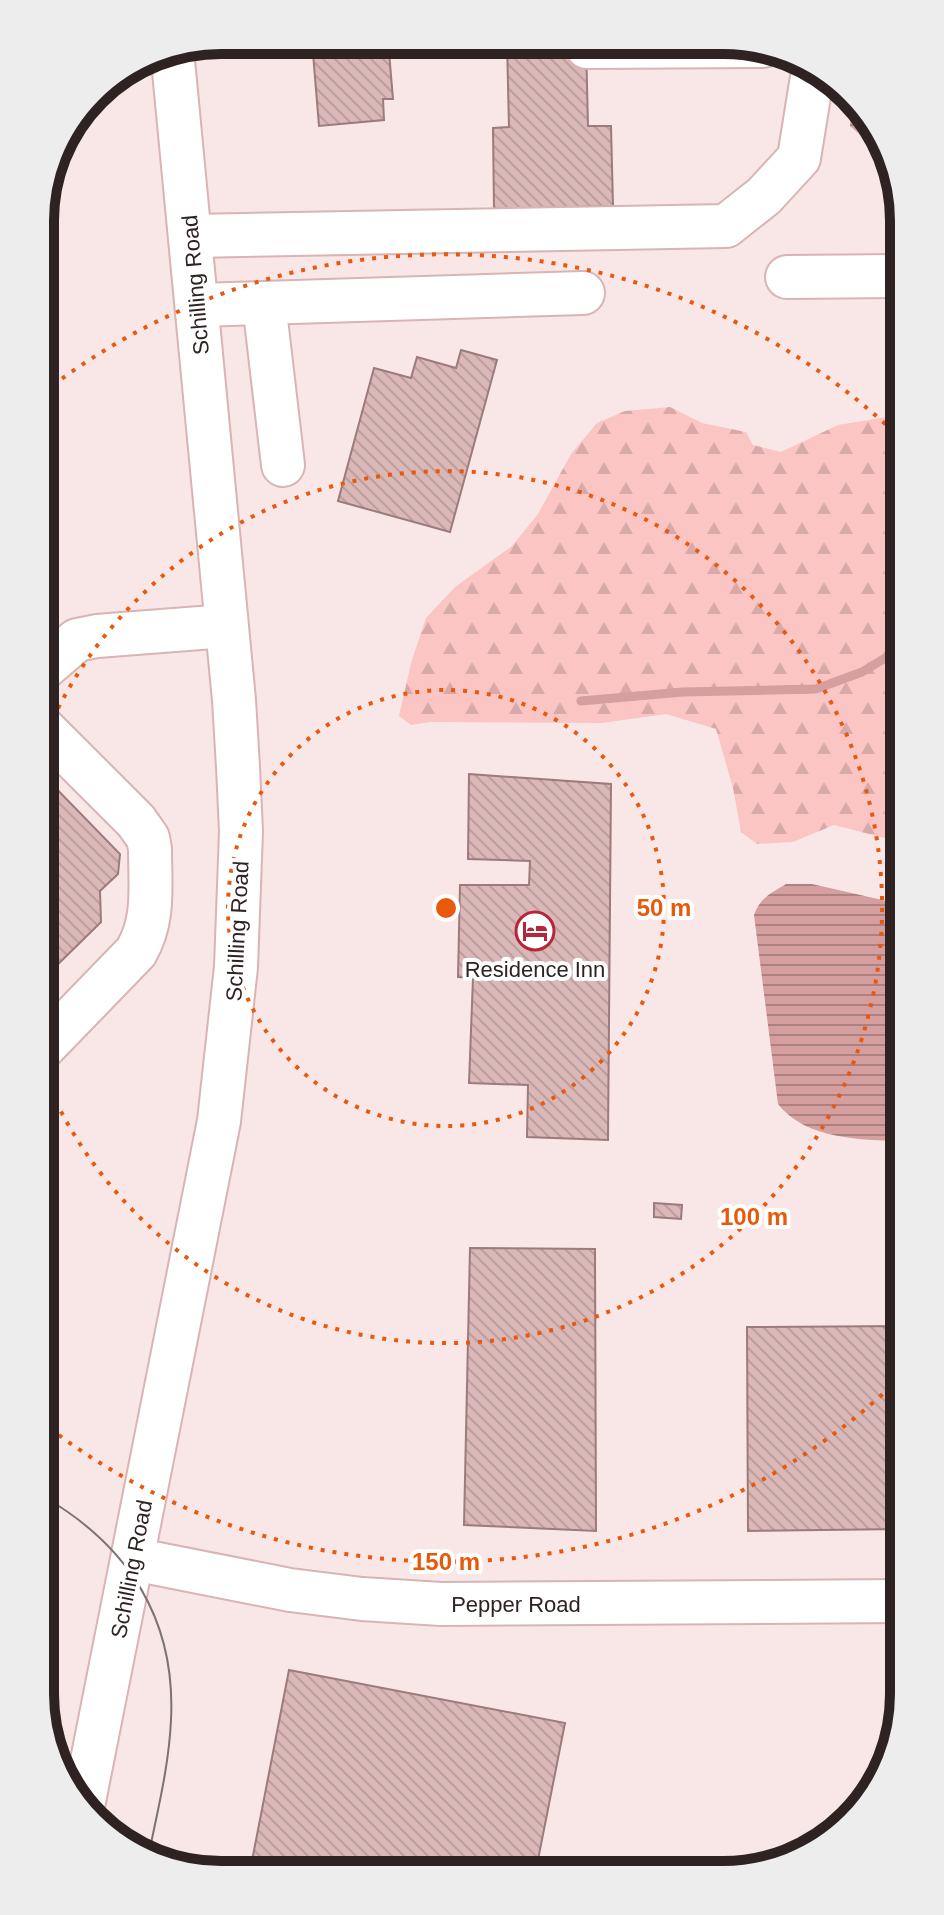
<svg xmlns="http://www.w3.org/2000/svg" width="944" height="1915" font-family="Helvetica,sans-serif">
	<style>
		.built { fill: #f9e7e7 }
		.forest { fill: url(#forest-firs) }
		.water { fill: url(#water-rules) }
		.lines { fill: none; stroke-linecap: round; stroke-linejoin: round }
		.stream { stroke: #d49f9e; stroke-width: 9 }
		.building { fill: url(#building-back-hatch); stroke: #9b7b7b; stroke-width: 2 }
		.minor-casing { stroke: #d7b5b4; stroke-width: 46 }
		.minor { stroke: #fff; stroke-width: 42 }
		.tram { stroke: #7d7272; stroke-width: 2 }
		.ring { fill: none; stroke: #e8590c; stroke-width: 4; stroke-dasharray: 4 8 }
		.labels { text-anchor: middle; stroke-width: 8; stroke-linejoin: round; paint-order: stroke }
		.street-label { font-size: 22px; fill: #2f2222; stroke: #fff }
		.poi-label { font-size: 22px; fill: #2f2222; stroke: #fff }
		.rim { fill: none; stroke: #2f2222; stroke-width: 10 }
		.centre { fill: #e8590c; stroke: #fff; stroke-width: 4 }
		.ring-label { font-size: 24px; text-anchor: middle; font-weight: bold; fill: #e8590c; stroke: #fff; stroke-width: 8; stroke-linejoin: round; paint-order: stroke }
	</style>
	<defs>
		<pattern id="forest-firs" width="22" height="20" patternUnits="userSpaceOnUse" patternTransform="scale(2)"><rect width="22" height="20" fill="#fbc5c4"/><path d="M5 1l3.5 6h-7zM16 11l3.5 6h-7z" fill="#d7a9a8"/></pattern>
		<pattern id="water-rules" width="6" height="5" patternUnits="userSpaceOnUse" patternTransform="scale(2)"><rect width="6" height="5" fill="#d49f9e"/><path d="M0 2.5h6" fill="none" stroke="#ac8180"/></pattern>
		<pattern id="building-back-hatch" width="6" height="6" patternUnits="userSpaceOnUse" patternTransform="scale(2)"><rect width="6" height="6" fill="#dab8b7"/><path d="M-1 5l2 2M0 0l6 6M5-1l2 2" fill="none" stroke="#bb9e9d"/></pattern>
	</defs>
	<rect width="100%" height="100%" fill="#fbf4f3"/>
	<path class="built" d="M221,40L758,43L843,85L898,174L904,1706L859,1813L770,1869L186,1872L101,1830L46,1741L41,198L59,141L101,85L152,54Z"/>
	<path class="forest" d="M670,407L702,423L746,432L753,445L781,452L838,425L899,415L900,842L834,825L793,842L757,844L741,832L733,788L716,729L666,714L602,723L431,722L411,725L399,716L411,663L426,618L455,587L512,546L538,514L571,454L597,423L625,411Z"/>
	<g class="water">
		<path d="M852,100L880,146L872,145L850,126Z"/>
		<path d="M899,482V535L891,530L889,500Z"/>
		<path d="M786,884H812L900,904L901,1141C860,1140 805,1139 778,1104L754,915C760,898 771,893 786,884Z"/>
	</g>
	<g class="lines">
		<path class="stream" d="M581,701L683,692L816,689L862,672L900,649"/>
	</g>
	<g class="building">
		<path d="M312,41H398L399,51L389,52L393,99H383L384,120L319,126Z"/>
		<path d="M507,42H586L588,126H611L613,206L494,209L493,128L509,127Z"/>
		<path d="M461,350L497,360L450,532L338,501L374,368L411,378L417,357L456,368Z"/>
		<path d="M469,774L611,784L608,1140L527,1137L528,1085L469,1083L473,978L458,977L460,885H529L530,861L468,859Z"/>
		<path d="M43,775L120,854L118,874L100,891L101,922L49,973L44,968Z"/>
		<path d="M654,1203L682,1205L681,1219L654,1217Z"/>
		<path d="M470,1248L595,1249L596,1531L464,1525Z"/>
		<path d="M902,1326L903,1529L748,1531L747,1327Z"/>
		<path d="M45,1420L53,1422L50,1440L45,1439Z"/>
		<path d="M289,1670L565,1723L536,1870L250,1871Z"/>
		<path d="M895,1678H903L904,1706L896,1724Z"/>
	</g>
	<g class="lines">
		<g class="minor-casing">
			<g id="minor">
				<path d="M587,47L763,46"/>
				<path d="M190,236L726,226L764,196L799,158L813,71"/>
				<path d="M787,277L898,276"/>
				<path d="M264,303L283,465"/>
				<path d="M197,305L583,293"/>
				<path d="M43,669L77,640L97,636L226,626"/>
				<path d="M43,728L136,821L148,838L150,849C150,886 155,920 136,952L44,1047"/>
				<path d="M133,1559L290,1590L362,1599L441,1604L903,1601"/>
				<path d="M84,1801L219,1121L236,967L241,831L238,767L234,700L172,50"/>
			</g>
		</g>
		<use href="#minor" class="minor"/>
		<path class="tram" d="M46,1498C129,1547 176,1620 171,1720C169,1765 158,1809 149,1853"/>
	</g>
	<g class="ring">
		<circle cx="446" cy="908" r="218"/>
		<path d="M43 741A436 436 0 1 1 45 1078"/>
		<path d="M900 1378A654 654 0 0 1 48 1427M43 393A654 654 0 0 1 896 434"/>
	</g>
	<defs>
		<g id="hotel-ring" transform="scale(2)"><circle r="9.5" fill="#fff" stroke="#b72539" stroke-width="1.5"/><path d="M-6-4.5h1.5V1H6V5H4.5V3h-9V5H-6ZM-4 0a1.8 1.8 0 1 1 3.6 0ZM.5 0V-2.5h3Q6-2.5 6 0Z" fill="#b72539"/></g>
	</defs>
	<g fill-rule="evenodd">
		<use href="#hotel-ring" x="535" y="931"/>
	</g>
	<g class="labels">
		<g class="street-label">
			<text transform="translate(195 285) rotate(-95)" y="8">Schilling Road</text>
			<text transform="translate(237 931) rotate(-87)" y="8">Schilling Road</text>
			<text transform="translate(131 1569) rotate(-79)" y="8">Schilling Road</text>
			<text x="516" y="1612">Pepper Road</text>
		</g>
		<g class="poi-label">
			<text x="535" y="977">Residence Inn</text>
		</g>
	</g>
	<path d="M0 0H944V1915H0ZM221 54H723A167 167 0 0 1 890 221V1694A167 167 0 0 1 723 1861H221A167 167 0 0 1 54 1694V221A167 167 0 0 1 221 54Z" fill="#eeeded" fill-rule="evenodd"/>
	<path class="rim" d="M221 54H723A167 167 0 0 1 890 221V1694A167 167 0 0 1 723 1861H221A167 167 0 0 1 54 1694V221A167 167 0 0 1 221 54Z"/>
	<circle cx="446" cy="908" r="12" class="centre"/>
	<g class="ring-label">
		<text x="664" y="916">50 m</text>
		<text x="754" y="1225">100 m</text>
		<text x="446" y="1570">150 m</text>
	</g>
</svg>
